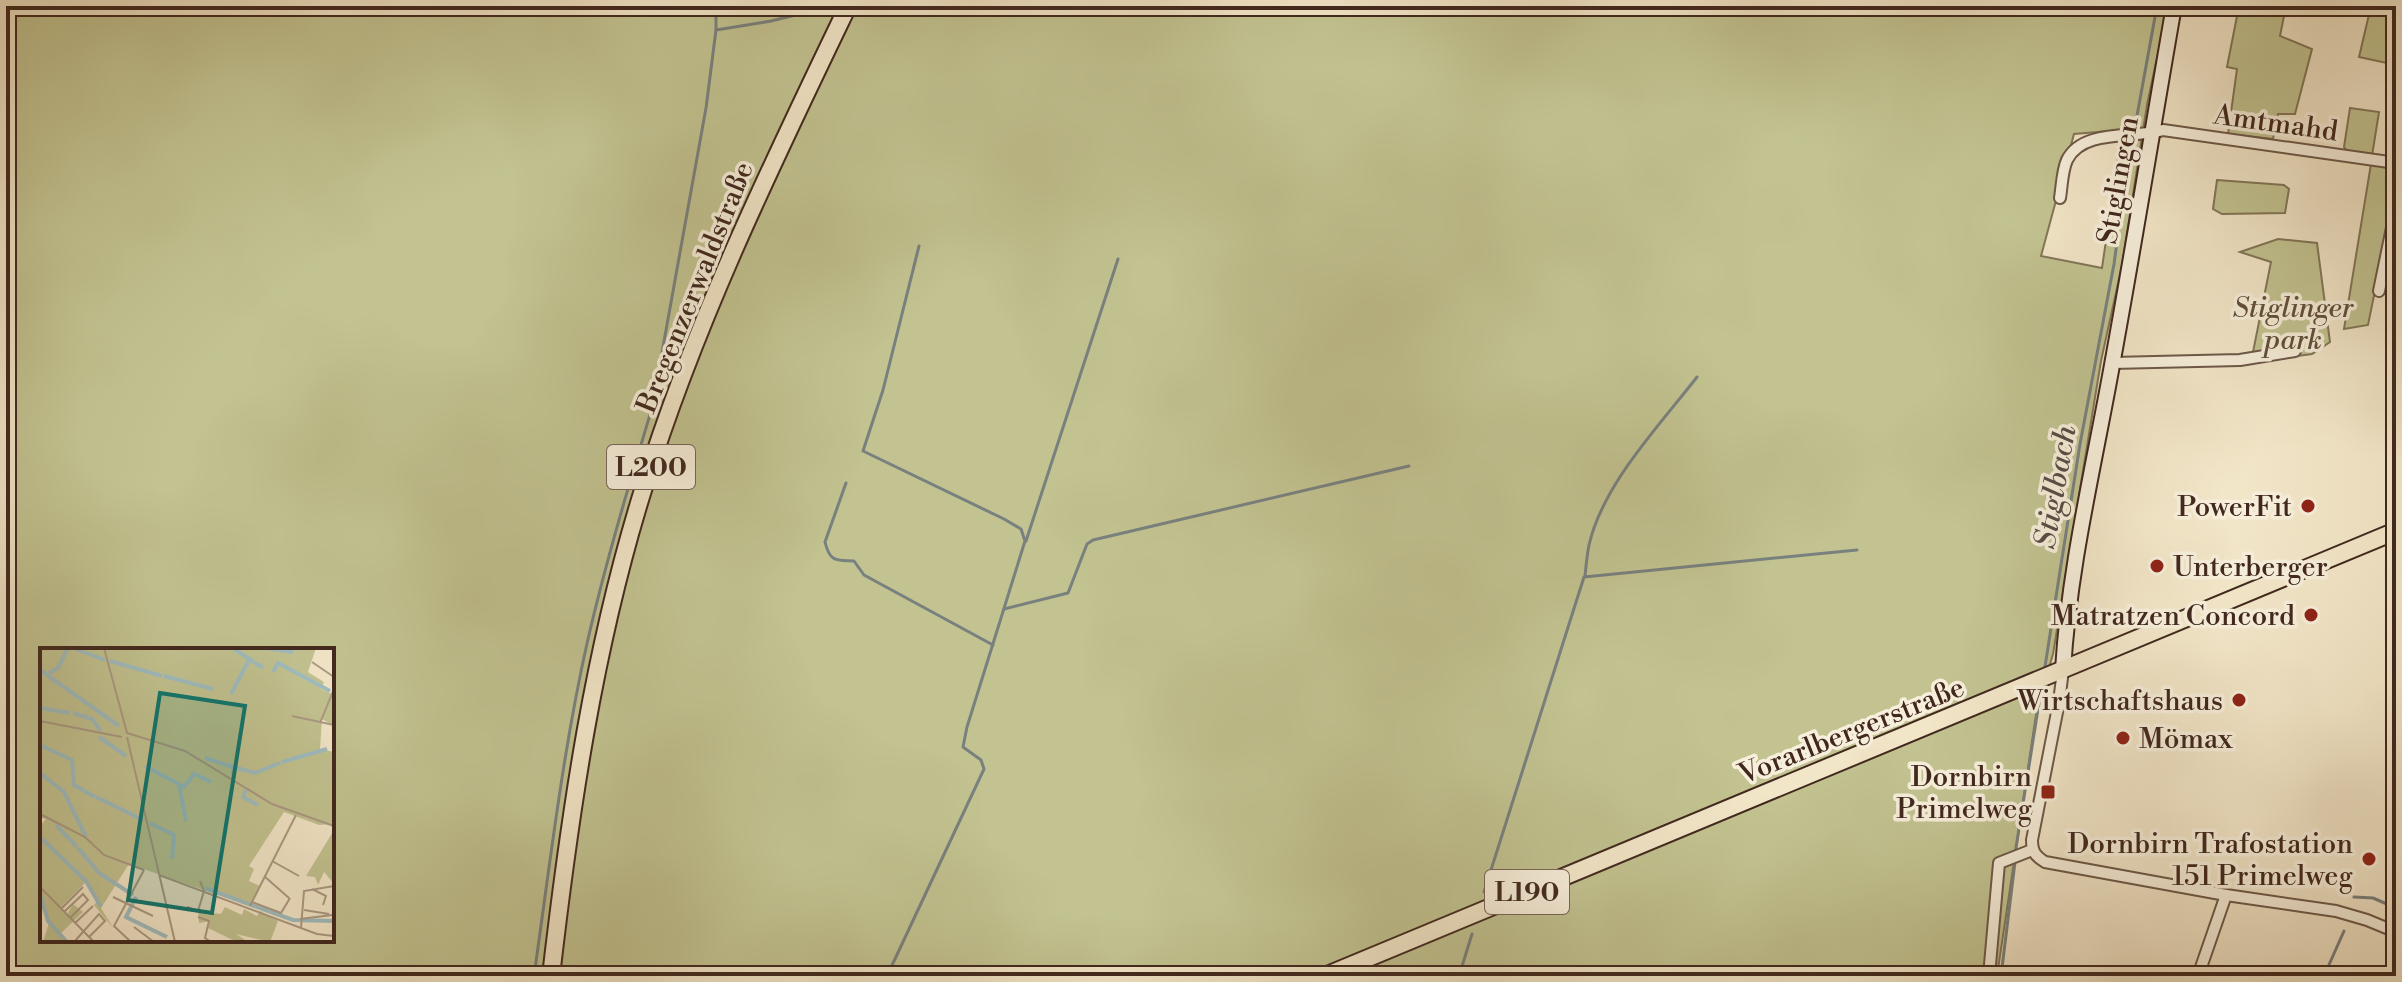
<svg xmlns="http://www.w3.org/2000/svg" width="2402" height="982" font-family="'Libre Bodoni',serif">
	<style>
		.green { fill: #c2c391; stroke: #827658; stroke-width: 2; fill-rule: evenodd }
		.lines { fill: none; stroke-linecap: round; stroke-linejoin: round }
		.stream { stroke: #79817f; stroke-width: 3 }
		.street-casing { stroke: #6d5848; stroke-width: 14 }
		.secondary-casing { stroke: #41281e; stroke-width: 18 }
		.primary-casing { stroke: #41281e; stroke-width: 20 }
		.street { stroke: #f7efdb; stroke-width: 10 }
		.secondary { stroke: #f7efdb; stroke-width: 14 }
		.primary { stroke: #f2e6c8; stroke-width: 16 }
		.poi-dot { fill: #8f2418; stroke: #f7efdb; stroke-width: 3 }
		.labels { text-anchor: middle; stroke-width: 7; stroke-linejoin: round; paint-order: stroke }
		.shield { fill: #f7efdb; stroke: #786457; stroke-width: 2 }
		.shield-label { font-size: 26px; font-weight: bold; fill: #41281e }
		.street-label { font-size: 28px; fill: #41281e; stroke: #f7efdb }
		.park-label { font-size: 28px; font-style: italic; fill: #614f3b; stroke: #f7efdb }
		.poi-label { font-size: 28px; fill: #41281e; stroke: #f7efdb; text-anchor: end }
		.water-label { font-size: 30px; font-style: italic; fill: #584d46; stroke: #f7efdb }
		.inset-river { fill: none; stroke: #9fbdc0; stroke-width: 4 }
		.inset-road { fill: none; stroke: #ab9a84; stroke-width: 2 }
		.view { fill: #0f766e; fill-opacity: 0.15; stroke: #0f766e; stroke-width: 4 }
		.inset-edge { fill: none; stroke: #41281e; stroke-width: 4 }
	</style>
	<rect width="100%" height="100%" fill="#f2e6c8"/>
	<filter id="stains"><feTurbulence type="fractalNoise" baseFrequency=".0025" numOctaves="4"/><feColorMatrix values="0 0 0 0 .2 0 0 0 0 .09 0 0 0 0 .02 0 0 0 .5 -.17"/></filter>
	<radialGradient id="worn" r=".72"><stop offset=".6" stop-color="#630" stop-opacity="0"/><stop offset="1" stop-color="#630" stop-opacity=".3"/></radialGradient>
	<g class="green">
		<path d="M6,6H2168L2147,105L2122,265L2101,361L2053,654L2037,708L1997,976H6ZM2122,130L2102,268L2041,256L2074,134ZM42,650H332V940H42Z"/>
		<path d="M2239,6H2286L2280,36L2312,49L2295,114H2278L2273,139L2228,134L2237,69L2227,67Z"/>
		<path d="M2371,6H2396V65L2359,57Z"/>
		<path d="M2350,108L2379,112L2372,156L2348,152L2344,147Z"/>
		<path d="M2371,164L2396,168V188L2368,325L2344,329Z"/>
		<path d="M2217,180L2284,185L2289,189L2285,213L2222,214L2213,209Z"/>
		<path d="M2278,239L2317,243L2330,342L2312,354L2251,362L2271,262L2240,252Z"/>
	</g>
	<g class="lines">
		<g class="stream">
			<path d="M716,6V30"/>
			<path d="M661,358L706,108L716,30L771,21L812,11"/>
			<path d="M846,483L825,542C830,563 837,560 854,561L864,575L993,645"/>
			<path d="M1026,541L1118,259"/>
			<path d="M1585,576C1586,566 1587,555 1589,545C1603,484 1659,426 1697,377"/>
			<path d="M1004,609L1068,593L1087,544L1093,540L1409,466"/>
			<path d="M2044,673L2080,444L2114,264L2126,176L2157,6"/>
			<path d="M2015,854L2042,684"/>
			<path d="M1484,892L1584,577L1857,550"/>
			<path d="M2354,897L2373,898L2396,908"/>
			<path d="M534,976C550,864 563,749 588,639C607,557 631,478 655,398"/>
			<path d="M887,976L984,769L981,760L963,747L967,727L1025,541L1021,529L1004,519L863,451L883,390L919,246"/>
			<path d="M1459,976L1472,934"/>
			<path d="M2001,976L2015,862"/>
			<path d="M2324,976L2344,931"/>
		</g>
		<g class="street-casing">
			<g id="street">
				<path d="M2060,198C2062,186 2062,171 2067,160C2083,128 2135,139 2163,130L2396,163"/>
				<path d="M2379,291L2396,208"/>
				<path d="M2112,363L2240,360L2295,351"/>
				<path d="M2063,670L2059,702L2032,840C2032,851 2035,856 2045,862L2226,895L2336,911L2367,920L2396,932"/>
				<path d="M1989,976L1999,863L2032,850"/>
				<path d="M2198,976L2226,895"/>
			</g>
		</g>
		<g class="secondary-casing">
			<path id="secondary" d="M2063,670C2069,567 2094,466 2112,365C2134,245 2153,126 2174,6"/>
		</g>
		<g class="primary-casing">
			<g id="primary">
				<path d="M551,976C570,812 594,647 643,490C695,322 772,164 848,6"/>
				<path d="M1325,976L2396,531"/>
			</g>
		</g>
		<use href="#street" class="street"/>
		<use href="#secondary" class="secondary"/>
		<use href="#primary" class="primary"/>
	</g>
	<g class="poi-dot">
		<circle cx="2308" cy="506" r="8"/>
		<circle cx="2157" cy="566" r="8"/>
		<circle cx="2311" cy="615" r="8"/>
		<circle cx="2239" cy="700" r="8"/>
		<circle cx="2123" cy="738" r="8"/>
		<rect x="2040" y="784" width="16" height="16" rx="4"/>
		<circle cx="2369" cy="859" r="8"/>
	</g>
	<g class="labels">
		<g class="shield">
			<rect x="607" y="445" width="88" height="44" rx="6"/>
			<rect x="1485" y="870" width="84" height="44" rx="6"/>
		</g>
		<g class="shield-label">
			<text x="651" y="476">L200</text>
			<text x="1527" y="901">L190</text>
		</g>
		<g class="street-label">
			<text transform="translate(2276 122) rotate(8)" y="10">Amtmahd</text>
			<text transform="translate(2117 180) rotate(-80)" y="10">Stiglingen</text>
			<text transform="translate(694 287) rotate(-68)" y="10">Bregenzerwaldstraße</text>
			<text transform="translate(1851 730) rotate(-22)" y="10">Vorarlbergerstraße</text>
		</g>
		<g class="park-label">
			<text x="2293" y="317">Stiglinger<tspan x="2293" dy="32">park</tspan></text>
		</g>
		<g class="poi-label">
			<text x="2292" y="516">PowerFit</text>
			<text x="2173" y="576" text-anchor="start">Unterberger</text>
			<text x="2295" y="625">Matratzen Concord</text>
			<text x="2223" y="710">Wirtschaftshaus</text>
			<text x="2139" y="748" text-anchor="start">Mömax</text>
			<text x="2032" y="786">Dornbirn<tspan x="2032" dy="32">Primelweg</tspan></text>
			<text x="2353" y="853">Dornbirn Trafostation<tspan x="2353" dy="32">151 Primelweg</tspan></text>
		</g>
		<g class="water-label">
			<text transform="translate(2055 487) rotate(-80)" y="10">Stiglbach</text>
		</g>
	</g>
	<g transform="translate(40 648)">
		<rect width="294" height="294" fill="#f2e6c8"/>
		<path d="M0,0H276L268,24L284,34L281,41L294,47V78L282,71L280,101L294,104V176L279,177L244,164L209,218L214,221L209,233L220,238L210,258L89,216L61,260L73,280L54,257L57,253L62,259L47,233L20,260L27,267L33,256L43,264L21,285L28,294H3L9,275L0,257V178L6,171L0,169ZM294,182V236L284,224L278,237L275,229L266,228ZM185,259L202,267L204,261L217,268L220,263L238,273L230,294L196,286L205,292L197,294L168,280L170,273L159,275L158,263L181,266Z" fill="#c2c391"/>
		<path class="inset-river" d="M33,0L65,12M193,0L223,20M225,0L253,4M70,13L122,28M0,22L79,78M233,24L238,15L290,43M9,25L18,20L28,0M124,28L173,41M191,46L209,12M0,60L30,65M33,65L52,71L61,83M59,89L86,108M0,97L32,112L34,137L55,149M165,110L193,119V128M242,114L287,101M105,118L144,139L154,126L171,134M193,119L215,125L240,115M0,125L24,144L46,189M139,137L146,173M206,142L203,149L218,157M56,149L103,172M110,175L134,187L132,211M16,177L37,199M0,189L46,233L61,259M38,200L59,225L93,247M165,240L253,272L294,273M0,246L8,273L27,294M96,249L86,269L127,289"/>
		<path class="inset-road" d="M64,0L87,85L145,103L232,156L294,178M272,14L294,29M252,68L294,77M0,73L82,89M280,75L294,41M87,89L135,294M0,166L45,189L64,207L104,222M232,213L259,228M119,227L277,286L294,288M224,228L249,250M0,239L54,294M272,241L286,248L283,257M73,249L113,268M212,254L241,265L250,250M210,258L256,167M147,259L158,263L164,243L160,233M21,261L43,239M264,262L289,266M24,264L43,246L48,252L30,270M158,269L169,273L165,290L171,294M260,271L292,267M35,275L53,258M94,279L114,294M261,280L264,243L294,238M34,294L59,266L65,273L49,289M91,294L74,278L104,222"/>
		<path class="view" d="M120,45L205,58L172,265L88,252Z"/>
		<rect width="294" height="294" class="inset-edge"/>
	</g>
	<rect width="2402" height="982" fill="none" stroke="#f2e6c8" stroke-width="32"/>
	<rect x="8" y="8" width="2386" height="966" fill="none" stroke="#41281e" stroke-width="4"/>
	<rect x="16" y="16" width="2370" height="950" fill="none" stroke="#41281e" stroke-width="2"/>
	<rect width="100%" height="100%" filter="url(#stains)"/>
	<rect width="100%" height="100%" fill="url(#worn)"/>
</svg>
